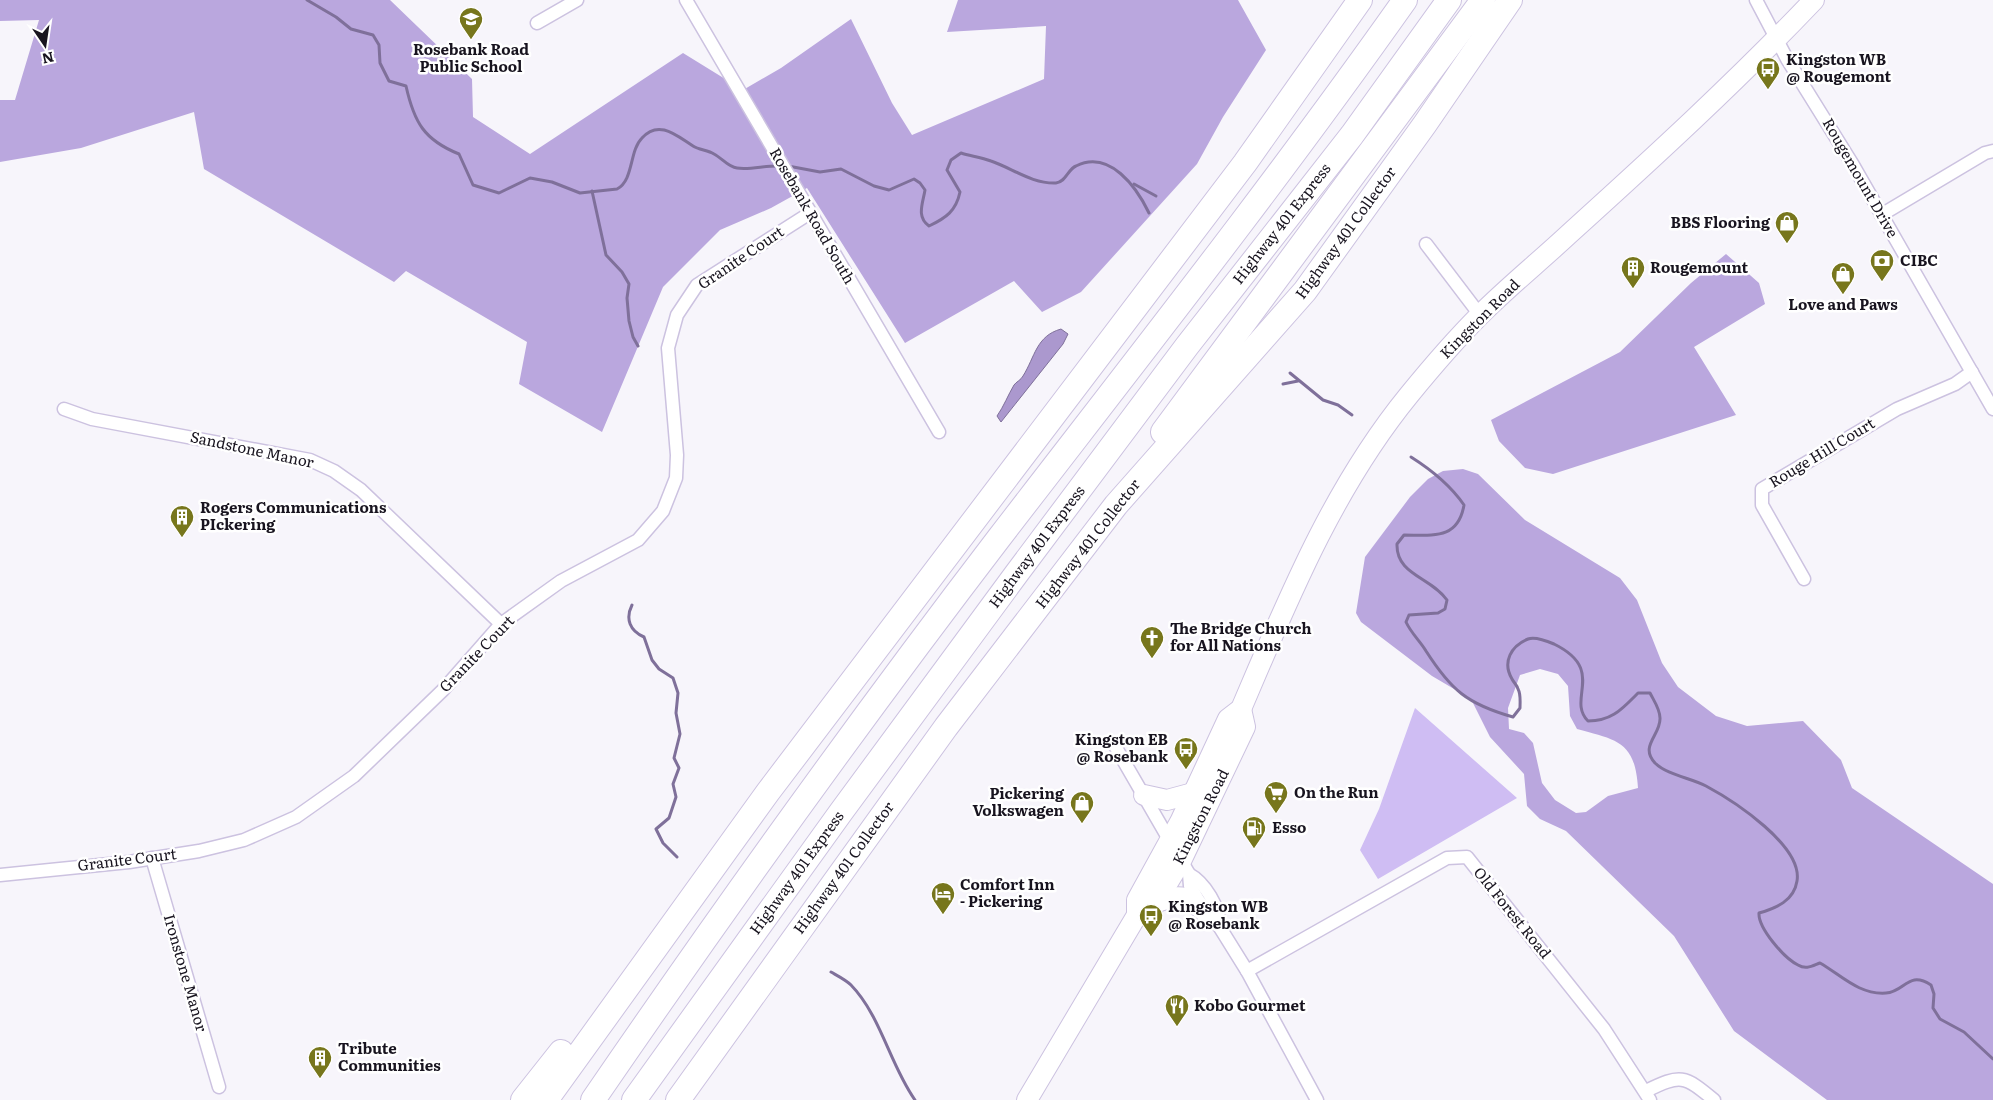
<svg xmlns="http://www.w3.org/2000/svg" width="1993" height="1100" font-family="Literata,serif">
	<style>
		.green { fill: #cfbdf3 }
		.forest { fill: #baa7de; fill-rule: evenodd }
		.water { fill: #ab98ce; stroke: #7f709a }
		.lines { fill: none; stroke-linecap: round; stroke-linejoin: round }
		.stream { stroke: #7f709a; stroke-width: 3 }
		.minor-casing { stroke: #ccc2e0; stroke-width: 15 }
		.primary-casing { stroke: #ccc2e0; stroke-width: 22 }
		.motorway-casing { stroke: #ccc2e0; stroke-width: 26 }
		.minor { stroke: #fff; stroke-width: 12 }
		.primary { stroke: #fff; stroke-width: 20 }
		.motorway { stroke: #fff; stroke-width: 24 }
		.labels { text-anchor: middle; stroke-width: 5; stroke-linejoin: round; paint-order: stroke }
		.poi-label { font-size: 15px; font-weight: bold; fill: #18141f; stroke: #fff; text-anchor: start }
		.street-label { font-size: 15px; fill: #18141f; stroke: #fff }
	</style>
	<rect width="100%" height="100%" fill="#f7f5fb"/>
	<path class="green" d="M1415,708L1517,798L1378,879L1360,850L1379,809Z"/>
	<g class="forest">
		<path d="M0,0H390L472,79L473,117L530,154L683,53L743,90L781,68L851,19L892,103L912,135L1044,79L1046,26L947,32L958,0H1238L1266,50L1223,117L1197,164L1081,292L1042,312L1014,281L905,343L807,188L771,208L720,230L663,287L602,432L519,384L527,342L406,271L394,282L204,169L194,112L81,148L0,162V100H15L39,20L0,21Z"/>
		<path d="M1726,254L1759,283L1765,304L1694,347L1736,415L1553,474L1525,468L1499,441L1491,420L1620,352L1691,283Z"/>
		<path d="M1463,469L1478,474L1525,520L1620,578L1637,600L1662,663L1678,687L1716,716L1747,726L1803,721L1841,760L1852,788L1993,884V1100H1827L1734,1031L1674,936L1566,831L1540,819L1527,806L1524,774L1490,737L1471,699L1432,676L1361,622L1356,613L1365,557L1410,497L1428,479L1443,471ZM1540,669L1558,674L1568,686L1570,716L1577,729C1617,740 1635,741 1638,788L1608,796L1586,812L1576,813L1555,800L1542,783L1533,743L1524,733L1509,729L1508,708L1520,675Z"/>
	</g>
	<path class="water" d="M1061,329L1068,334L1063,344L1001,422L997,416C1004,406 1008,395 1014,385C1016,382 1021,380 1023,376C1035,357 1036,336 1061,329Z"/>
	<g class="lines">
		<g class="stream">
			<path d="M307,0L336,17L351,29L373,35L379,45L380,63L389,81L406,86C414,122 424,140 459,154L473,185L499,193L530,178L552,182L580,193L617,189C634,180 629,151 642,138C659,119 677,136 693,146C699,150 708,150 714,154C722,158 728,167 737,168C751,170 766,165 780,166"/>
			<path d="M788,166L820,172L841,169L874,186L889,190L914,179L920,183L925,190C923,203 916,217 929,226C946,218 956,211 960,192L947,170L951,160L961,153C970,156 981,157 991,161C1012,168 1032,184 1056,183C1066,182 1068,169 1076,166C1110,149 1137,188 1149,213"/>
			<path d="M1134,184L1156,196"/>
			<path d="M592,191L606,255L622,272L629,284L627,298L629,321L633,337L638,346"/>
			<path d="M1290,373L1323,400L1338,405L1352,415"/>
			<path d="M1283,384L1298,381"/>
			<path d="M1411,457C1430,469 1451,486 1464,505C1458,540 1433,535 1404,535L1397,544C1396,575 1431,577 1447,600L1445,609L1438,613L1409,615L1406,622C1411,633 1420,641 1426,651C1451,690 1467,704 1513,717L1520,708C1520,702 1521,694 1518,689C1517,685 1514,683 1512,679C1502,662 1511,646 1528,639C1535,636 1547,641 1554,644C1607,670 1566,699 1588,721C1612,721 1622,709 1638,693H1650C1654,701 1660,709 1660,718C1661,735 1639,746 1655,763C1667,775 1691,778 1706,786C1734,801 1803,846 1797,881C1794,901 1776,908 1759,913C1758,928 1784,958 1798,965C1806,970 1812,966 1820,963C1841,975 1859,995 1886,993C1905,992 1908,970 1931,985L1934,994L1933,1008L1940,1019L1964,1032L1993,1059"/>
			<path d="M632,605C625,619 630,631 644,637L652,660L659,669L673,678L678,693L676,713L680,734L674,758L679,768L673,784L676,797L669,818L656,829L663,843L677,857"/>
			<path d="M831,972C838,976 846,980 851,985C881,1016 890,1065 915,1100"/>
		</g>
		<g class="minor-casing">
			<g id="minor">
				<path d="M686,0L939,432"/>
				<path d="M1756,0L1787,59L1853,165L1993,409"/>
				<path d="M537,23L577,0"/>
				<path d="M1881,215L1985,153L1993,151"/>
				<path d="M1426,244L1480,315"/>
				<path d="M64,409L92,419L310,460L334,471L361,490L501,624"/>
				<path d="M1804,579L1762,505V489L1897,409L1955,384L1972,372"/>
				<path d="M1115,746L1189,874L1190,886L1210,920L1219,926L1247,971L1317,1100"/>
				<path d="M152,858L219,1087"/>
				<path d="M1189,874C1204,882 1221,908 1219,926"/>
				<path d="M0,875L129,862L199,851L244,840L296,817L354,776L443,690L501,624L561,581L638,540L663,511L676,478L677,455L668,348L677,315L697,285L810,213"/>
				<path d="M1247,971L1447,858L1467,857L1604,1029L1650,1100"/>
				<path d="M1646,1091C1681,1074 1684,1075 1714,1100"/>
			</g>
		</g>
		<g class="primary-casing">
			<g id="primary">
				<path d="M1144,795L1167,800L1193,793"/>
				<path d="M1156,902C1179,895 1185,894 1204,911"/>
				<path d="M1137,915L1153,907L1181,861L1245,727L1241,709"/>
				<path d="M1027,1100L1137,915V900L1181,820L1228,719L1241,709C1288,599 1333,488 1409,395C1431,368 1455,340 1480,315C1508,287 1540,261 1569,234C1653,158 1736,82 1814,0"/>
			</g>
		</g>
		<g class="motorway-casing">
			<g id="motorway">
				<path d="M1163,432L1483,0"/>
				<path d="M523,1100L561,1052"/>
				<path d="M546,1100L768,792L1245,163L1360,0"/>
				<path d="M593,1100C724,909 859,721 999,538C1136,360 1275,184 1405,0"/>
				<path d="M634,1100L841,812L1017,573L1187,346L1352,135L1449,0"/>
				<path d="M678,1100L946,727L1116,505L1305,291L1425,124L1510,0"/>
			</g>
		</g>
		<use href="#minor" class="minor"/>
		<use href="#primary" class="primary"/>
		<use href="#motorway" class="motorway"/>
	</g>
	<defs>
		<g id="school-pin" transform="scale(1.25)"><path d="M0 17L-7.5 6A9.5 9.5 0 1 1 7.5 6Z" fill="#77761c" stroke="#fff"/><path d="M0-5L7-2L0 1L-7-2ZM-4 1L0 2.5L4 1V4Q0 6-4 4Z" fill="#fff"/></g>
		<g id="bus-pin" transform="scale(1.25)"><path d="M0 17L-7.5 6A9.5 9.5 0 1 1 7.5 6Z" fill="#77761c" stroke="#fff"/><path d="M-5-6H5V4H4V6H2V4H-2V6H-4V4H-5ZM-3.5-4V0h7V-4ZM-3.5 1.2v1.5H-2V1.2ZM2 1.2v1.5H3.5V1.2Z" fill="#fff"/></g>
		<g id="shop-pin" transform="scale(1.25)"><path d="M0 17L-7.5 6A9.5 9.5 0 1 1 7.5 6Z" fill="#77761c" stroke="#fff"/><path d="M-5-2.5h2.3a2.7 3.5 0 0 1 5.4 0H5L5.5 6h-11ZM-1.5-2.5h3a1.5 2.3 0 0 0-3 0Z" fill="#fff"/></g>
		<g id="bank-pin" transform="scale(1.25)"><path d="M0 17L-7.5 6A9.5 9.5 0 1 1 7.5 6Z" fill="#77761c" stroke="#fff"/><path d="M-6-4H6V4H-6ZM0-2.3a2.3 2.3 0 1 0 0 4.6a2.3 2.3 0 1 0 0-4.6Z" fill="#fff"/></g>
		<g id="building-pin" transform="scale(1.25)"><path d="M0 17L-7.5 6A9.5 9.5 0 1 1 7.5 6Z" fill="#77761c" stroke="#fff"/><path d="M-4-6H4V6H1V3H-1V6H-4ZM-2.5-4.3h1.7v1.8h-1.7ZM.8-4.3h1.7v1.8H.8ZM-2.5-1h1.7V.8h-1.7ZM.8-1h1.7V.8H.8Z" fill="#fff"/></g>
		<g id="church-pin" transform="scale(1.25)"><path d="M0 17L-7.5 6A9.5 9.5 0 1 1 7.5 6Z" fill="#77761c" stroke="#fff"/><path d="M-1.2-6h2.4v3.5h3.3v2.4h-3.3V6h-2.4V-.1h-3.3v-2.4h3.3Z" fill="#fff"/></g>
		<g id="supermarket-pin" transform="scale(1.25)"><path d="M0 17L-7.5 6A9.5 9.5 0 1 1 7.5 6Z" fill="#77761c" stroke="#fff"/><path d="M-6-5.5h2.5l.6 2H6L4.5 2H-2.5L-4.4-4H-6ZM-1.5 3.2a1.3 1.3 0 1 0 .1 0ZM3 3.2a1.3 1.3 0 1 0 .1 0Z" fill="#fff"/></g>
		<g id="fuel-pin" transform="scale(1.25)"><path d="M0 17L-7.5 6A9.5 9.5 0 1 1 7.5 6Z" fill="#77761c" stroke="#fff"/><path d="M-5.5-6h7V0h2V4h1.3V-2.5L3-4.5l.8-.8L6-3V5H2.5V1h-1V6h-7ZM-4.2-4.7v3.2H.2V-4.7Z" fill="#fff"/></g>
		<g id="hotel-pin" transform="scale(1.25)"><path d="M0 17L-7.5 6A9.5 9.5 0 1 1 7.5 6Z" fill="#77761c" stroke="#fff"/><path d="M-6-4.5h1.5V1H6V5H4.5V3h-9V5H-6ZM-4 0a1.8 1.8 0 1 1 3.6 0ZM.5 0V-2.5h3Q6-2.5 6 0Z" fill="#fff"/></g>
		<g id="restaurant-pin" transform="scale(1.25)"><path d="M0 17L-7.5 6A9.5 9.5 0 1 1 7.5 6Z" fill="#77761c" stroke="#fff"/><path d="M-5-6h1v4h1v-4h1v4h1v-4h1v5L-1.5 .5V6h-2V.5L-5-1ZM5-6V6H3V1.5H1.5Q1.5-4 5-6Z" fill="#fff"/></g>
	</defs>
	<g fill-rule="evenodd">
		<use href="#school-pin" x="471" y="19"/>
		<use href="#bus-pin" x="1768" y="69"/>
		<use href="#shop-pin" x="1787" y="223"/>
		<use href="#bank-pin" x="1882" y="261"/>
		<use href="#building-pin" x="1633" y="268"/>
		<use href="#shop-pin" x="1843" y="274"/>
		<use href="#building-pin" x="182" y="517"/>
		<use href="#church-pin" x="1152" y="638"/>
		<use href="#bus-pin" x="1186" y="749"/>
		<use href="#supermarket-pin" x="1276" y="793"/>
		<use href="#shop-pin" x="1082" y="803"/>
		<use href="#fuel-pin" x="1254" y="828"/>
		<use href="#hotel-pin" x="943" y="894"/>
		<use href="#bus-pin" x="1151" y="916"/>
		<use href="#restaurant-pin" x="1177" y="1006"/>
		<use href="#building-pin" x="320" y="1058"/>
	</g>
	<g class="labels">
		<g class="poi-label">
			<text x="471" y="55" text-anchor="middle">Rosebank Road<tspan x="471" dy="17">Public School</tspan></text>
			<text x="1786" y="65">Kingston WB<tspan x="1786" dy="17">@ Rougemont</tspan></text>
			<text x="1770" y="228" text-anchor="end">BBS Flooring</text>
			<text x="1900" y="266">CIBC</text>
			<text x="1650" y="273">Rougemount</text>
			<text x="1843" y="310" text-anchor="middle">Love and Paws</text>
			<text x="200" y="513">Rogers Communications<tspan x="200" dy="17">PIckering</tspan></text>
			<text x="1170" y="634">The Bridge Church<tspan x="1170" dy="17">for All Nations</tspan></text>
			<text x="1168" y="745" text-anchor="end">Kingston EB<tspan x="1168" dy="17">@ Rosebank</tspan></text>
			<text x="1294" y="798">On the Run</text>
			<text x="1064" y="799" text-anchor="end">Pickering<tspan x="1064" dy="17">Volkswagen</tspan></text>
			<text x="1272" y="833">Esso</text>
			<text x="960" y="890">Comfort Inn<tspan x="960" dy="17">- Pickering</tspan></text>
			<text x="1168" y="912">Kingston WB<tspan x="1168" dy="17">@ Rosebank</tspan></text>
			<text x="1194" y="1011">Kobo Gourmet</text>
			<text x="338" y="1054">Tribute<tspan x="338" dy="17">Communities</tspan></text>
		</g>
		<g class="street-label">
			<text transform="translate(1860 178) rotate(60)" y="5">Rougemount Drive</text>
			<text transform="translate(812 216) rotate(60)" y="5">Rosebank Road South</text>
			<text transform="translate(1282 224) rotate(-52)" y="5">Highway 401 Express</text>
			<text transform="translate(1346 233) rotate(-54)" y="5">Highway 401 Collector</text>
			<text transform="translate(741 258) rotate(-34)" y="5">Granite Court</text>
			<text transform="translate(1480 319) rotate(-45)" y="5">Kingston Road</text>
			<text transform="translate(252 450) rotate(12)" y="5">Sandstone Manor</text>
			<text transform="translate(1822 453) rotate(-31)" y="5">Rouge Hill Court</text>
			<text transform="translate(1088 544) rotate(-52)" y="5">Highway 401 Collector</text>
			<text transform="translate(1037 547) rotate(-53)" y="5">Highway 401 Express</text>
			<text transform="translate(477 654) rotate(-46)" y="5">Granite Court</text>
			<text transform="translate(1201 817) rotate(-63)" y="5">Kingston Road</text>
			<text transform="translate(127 860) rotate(-7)" y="5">Granite Court</text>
			<text transform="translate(844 868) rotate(-54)" y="5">Highway 401 Collector</text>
			<text transform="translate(797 873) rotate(-54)" y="5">Highway 401 Express</text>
			<text transform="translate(1512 913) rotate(51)" y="5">Old Forest Road</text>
			<text transform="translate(185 973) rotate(74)" y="5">Ironstone Manor</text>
		</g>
	</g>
	<g transform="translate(45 45) rotate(167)" stroke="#ffffff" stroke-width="4" paint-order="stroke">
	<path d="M0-4L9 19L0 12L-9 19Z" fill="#18141f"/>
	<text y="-8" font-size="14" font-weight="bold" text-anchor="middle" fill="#18141f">N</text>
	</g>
</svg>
